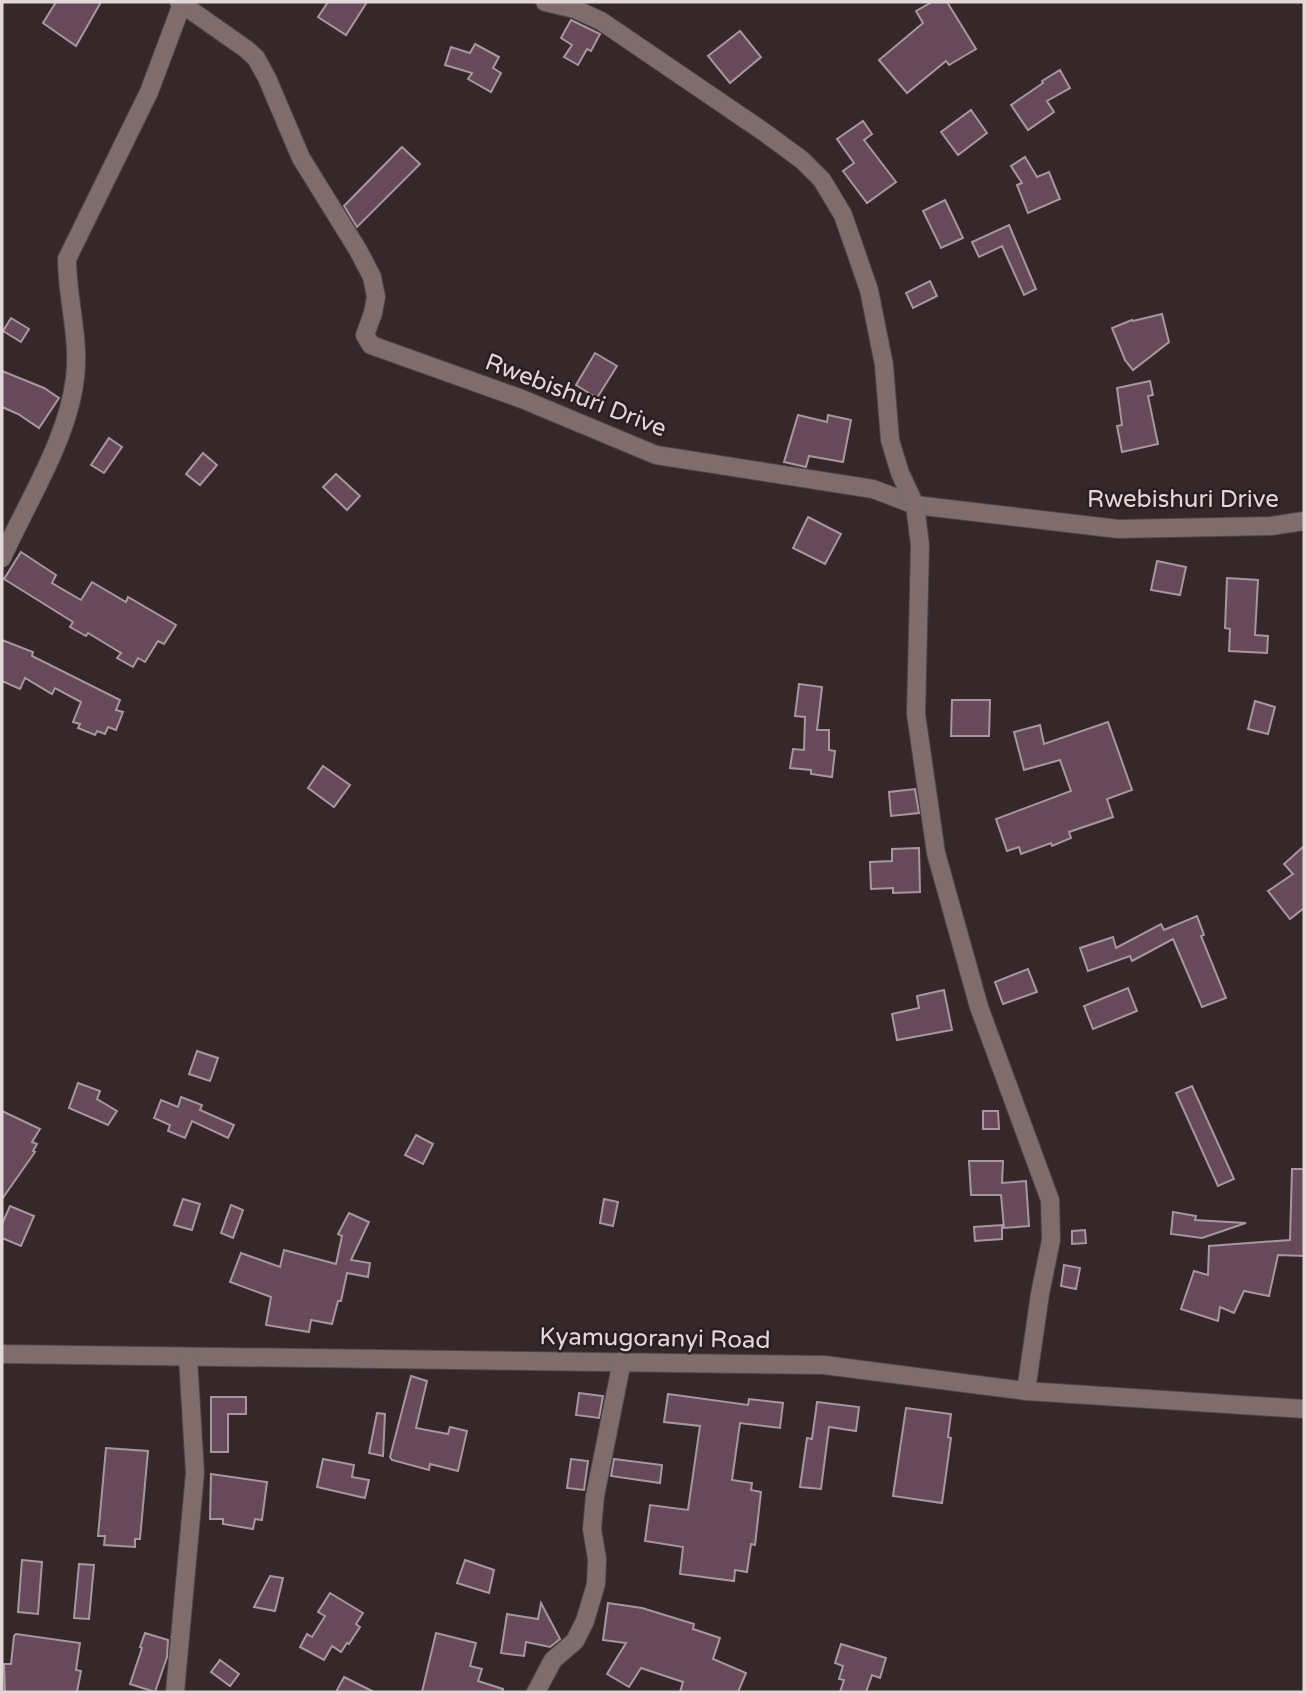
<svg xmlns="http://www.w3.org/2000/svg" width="1306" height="1694" font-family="'Varela Round',sans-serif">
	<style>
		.building { fill: #67495a; stroke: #a6979f; stroke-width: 2 }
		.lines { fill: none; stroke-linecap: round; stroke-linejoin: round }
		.minor-casing { stroke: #514346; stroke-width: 20 }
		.minor { stroke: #7e6d6c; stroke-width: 18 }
		.labels { text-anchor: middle; stroke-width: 5; stroke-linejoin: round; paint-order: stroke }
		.street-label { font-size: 24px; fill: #e2d8da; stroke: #2b1d20 }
	</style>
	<rect width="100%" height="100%" fill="#35272a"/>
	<g class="building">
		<path d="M56,2H101L76,46L43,23Z"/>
		<path d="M328,2H367L346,35L318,17Z"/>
		<path d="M932,2H947L976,49L949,65L946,61L907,93L879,60L923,23L916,11Z"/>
		<path d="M571,20L600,34L591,51L587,49L578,65L564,57L572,45L561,38Z"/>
		<path d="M740,31L761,57L730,83L708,56Z"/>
		<path d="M475,44L499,57L493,68L501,73L491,92L468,79L472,73L445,65L451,47L470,53Z"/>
		<path d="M1060,70L1070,88L1047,101L1054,112L1028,130L1011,105L1043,83L1042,81Z"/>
		<path d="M971,110L987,133L958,155L941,132Z"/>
		<path d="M863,121L872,134L864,140L896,182L867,203L843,171L854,163L837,139Z"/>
		<path d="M402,147L420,164L357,227L344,206Z"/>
		<path d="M1025,157L1037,177L1049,172L1060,199L1028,213L1017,185L1022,183L1011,166Z"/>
		<path d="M945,200L963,238L941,248L923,211Z"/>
		<path d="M1009,225L1036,289L1024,295L1002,246L979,257L972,242Z"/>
		<path d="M930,281L937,296L913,308L906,293Z"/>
		<path d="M1162,314L1169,342L1133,370L1125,360L1112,328L1132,320L1133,321Z"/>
		<path d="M11,318L29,329L21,342L3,331Z"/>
		<path d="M595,353L617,366L597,398L576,385Z"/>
		<path d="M2,371L44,388L59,398L39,428L18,414L2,407Z"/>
		<path d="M1150,381L1153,395L1148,396L1158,444L1122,452L1117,426L1122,425L1117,388Z"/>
		<path d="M798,415L827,422L828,415L851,420L843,462L809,456L806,467L784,462Z"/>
		<path d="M109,438L122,447L104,473L91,465Z"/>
		<path d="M203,453L217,465L200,485L186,474Z"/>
		<path d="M336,474L360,496L347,510L323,487Z"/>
		<path d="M808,517L841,534L825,564L793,548Z"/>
		<path d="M21,552L56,575L52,583L81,600L92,582L126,602L128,597L176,625L164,644L158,641L145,662L138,658L133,667L117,658L121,653L88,633L86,636L70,627L73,622L4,579Z"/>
		<path d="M1157,561L1186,567L1180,595L1151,590Z"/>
		<path d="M1227,578L1258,580L1255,635L1268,636L1267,653L1229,651L1230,629L1225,628Z"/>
		<path d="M2,640L33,652L32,656L120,700L116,710L123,712L116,730L108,727L105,734L97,731L95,735L78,728L80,724L73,722L81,702L55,688L52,694L25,678L20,689L2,681Z"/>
		<path d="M799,684L822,687L817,730H829V750L835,751L832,777L811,774V770L790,768L793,749L804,750L805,717L795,716Z"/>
		<path d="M952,700H990L989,736H951Z"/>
		<path d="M1255,701L1275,707L1268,734L1248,729Z"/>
		<path d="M1108,722L1132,790L1107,799L1113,817L1069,832L1071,838L1052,846L1051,843L1021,854L1019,847L1007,851L996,819L1071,791L1060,760L1024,770L1014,732L1040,725L1044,744Z"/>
		<path d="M323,766L350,785L334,807L308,788Z"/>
		<path d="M915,789L919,813L891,816L889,792Z"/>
		<path d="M1304,846V908L1290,919L1268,891L1293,874L1284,864Z"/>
		<path d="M919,848L920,892L893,893V888L871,889L870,862L892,861V849Z"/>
		<path d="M1197,916L1204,935L1201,936L1226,998L1202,1007L1173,939L1132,961L1130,956L1088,971L1080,948L1113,937L1116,948L1161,924L1164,930Z"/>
		<path d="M1028,969L1037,992L1003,1004L995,982Z"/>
		<path d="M1128,988L1137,1011L1093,1029L1084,1006Z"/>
		<path d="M944,990L952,1030L897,1040L892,1014L919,1008L917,996Z"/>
		<path d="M197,1051L218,1058L210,1081L189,1074Z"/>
		<path d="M78,1083L100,1091L97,1099L117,1111L108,1125L69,1108Z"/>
		<path d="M1192,1086L1234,1179L1218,1186L1176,1093Z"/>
		<path d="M181,1097L202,1105L200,1110L234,1125L228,1138L192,1121L185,1138L168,1131L170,1125L154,1118L161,1100L178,1107Z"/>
		<path d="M2,1111L40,1129L32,1142L37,1144L33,1151L35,1152L2,1199Z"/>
		<path d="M983,1111H998L999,1129H983Z"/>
		<path d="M416,1135L433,1144L423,1164L405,1155Z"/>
		<path d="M969,1161H1003L1002,1183L1026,1181L1029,1226L1004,1228L1001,1195H971Z"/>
		<path d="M1292,1169H1304V1256L1278,1255L1269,1296L1244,1291L1234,1313L1220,1307L1218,1321L1181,1309L1194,1271L1208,1275L1209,1246L1290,1240Z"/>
		<path d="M183,1199L200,1204L192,1230L174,1225Z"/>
		<path d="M604,1199L618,1202L613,1226L600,1223Z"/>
		<path d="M231,1205L243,1210L233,1238L221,1233Z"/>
		<path d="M10,1206L34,1216L21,1246L2,1238V1224Z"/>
		<path d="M1173,1212L1196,1216L1195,1220L1246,1223L1202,1238L1171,1234Z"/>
		<path d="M349,1213L369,1222L351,1260L370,1263L368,1277L347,1273L341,1301H338L332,1324L311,1320L309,1332L266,1325L271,1297L230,1282L241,1253L280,1267L284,1250L336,1264L342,1236L338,1234Z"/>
		<path d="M1002,1225V1239L975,1241L974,1227Z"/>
		<path d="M1085,1230L1086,1243L1072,1244V1231Z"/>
		<path d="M1064,1265L1080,1268L1076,1289L1061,1286Z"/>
		<path d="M411,1376L427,1381L416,1428L448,1434L450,1427L467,1431L458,1471L430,1464L429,1470L392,1460L390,1457Z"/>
		<path d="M579,1393L603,1396L599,1418L576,1415Z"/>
		<path d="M668,1394L748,1405L749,1399L783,1403L780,1428L740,1423L732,1480L752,1483L751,1490L761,1492L755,1545L751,1544L747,1572L735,1570L734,1581L680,1574L683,1547L645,1541L650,1505L688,1510L700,1426L664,1422Z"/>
		<path d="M211,1397H246V1414H228V1452H211Z"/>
		<path d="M817,1402L859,1407L856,1431L829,1427L821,1489L800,1487L807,1438L812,1439Z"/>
		<path d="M906,1408L951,1414L948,1437L951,1438L942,1503L893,1496Z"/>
		<path d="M377,1413L385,1414L383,1456L369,1453Z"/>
		<path d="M106,1448L148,1451L140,1539H135V1547L104,1545L105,1536H98Z"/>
		<path d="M323,1459L354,1465L352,1477L369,1480L365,1498L317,1487Z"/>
		<path d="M571,1459L588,1461L584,1490L567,1488Z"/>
		<path d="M614,1459L662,1465L660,1483L611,1476Z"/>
		<path d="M211,1474L267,1482L262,1520L255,1519L253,1529L223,1524V1519H210Z"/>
		<path d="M22,1560L42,1562L38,1614L18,1612Z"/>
		<path d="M465,1560L494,1570L489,1593L457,1583Z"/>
		<path d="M79,1564L94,1565L89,1619L74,1618Z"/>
		<path d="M270,1576L283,1578L275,1611L254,1607Z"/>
		<path d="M330,1593L363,1613L356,1624L360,1627L349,1644L347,1643L341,1652L332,1646L324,1660L300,1647L307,1634L312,1637L325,1616L318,1612Z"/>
		<path d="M541,1603L560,1639L550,1647L526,1642L524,1656L501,1653L507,1614L538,1619Z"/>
		<path d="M608,1603L642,1608L694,1624L693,1629L720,1638L713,1659L746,1673L738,1692H680L683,1682L641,1668L629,1687L607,1674L626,1643L603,1640Z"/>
		<path d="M145,1633L168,1640L167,1657L155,1692L130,1684L142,1648L140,1647Z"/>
		<path d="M436,1633L476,1643L470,1666L482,1669L478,1681L503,1689L502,1692H422Z"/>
		<path d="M16,1634L80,1643L76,1670L81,1671L77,1692H5L4,1664H11L14,1636Z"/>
		<path d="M841,1644L886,1658L880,1678L872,1675L866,1692H840L844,1680L839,1679L843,1666L835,1663Z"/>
		<path d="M220,1660L239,1674L230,1686L211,1672Z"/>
		<path d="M344,1677L374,1692H336Z"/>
	</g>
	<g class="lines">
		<g class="minor-casing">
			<g id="minor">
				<path d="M179,2L246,49L256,58L267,78L301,158L358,250L372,277L376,297L373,313L365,335L371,345L522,399L656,455L873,489L915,505L1118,529L1271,526L1304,521"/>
				<path d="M545,2L575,9L601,21L764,132L802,160L822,180L843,215L869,290L884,365L890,440L900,473L915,505L920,545L916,714L936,853L979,1007L1050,1200L1051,1240L1040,1294L1026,1391"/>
				<path d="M2,558C27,502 68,439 75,378C80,338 67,299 67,259L149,92L182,4"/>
				<path d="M2,1354L824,1365L1026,1391L1304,1409"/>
				<path d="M175,1692L195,1473L188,1358"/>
				<path d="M536,1692L553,1660L575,1641L585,1621L596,1584L597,1559L592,1529L595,1496L622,1361"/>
			</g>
		</g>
		<use href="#minor" class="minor"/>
	</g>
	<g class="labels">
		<g class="street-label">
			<text transform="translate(576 395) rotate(21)" y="8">Rwebishuri Drive</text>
			<text x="1183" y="507">Rwebishuri Drive</text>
			<text transform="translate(655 1338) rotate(1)" y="8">Kyamugoranyi Road</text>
		</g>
	</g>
	<rect width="1306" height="1694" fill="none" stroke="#e2d8da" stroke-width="7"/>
</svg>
